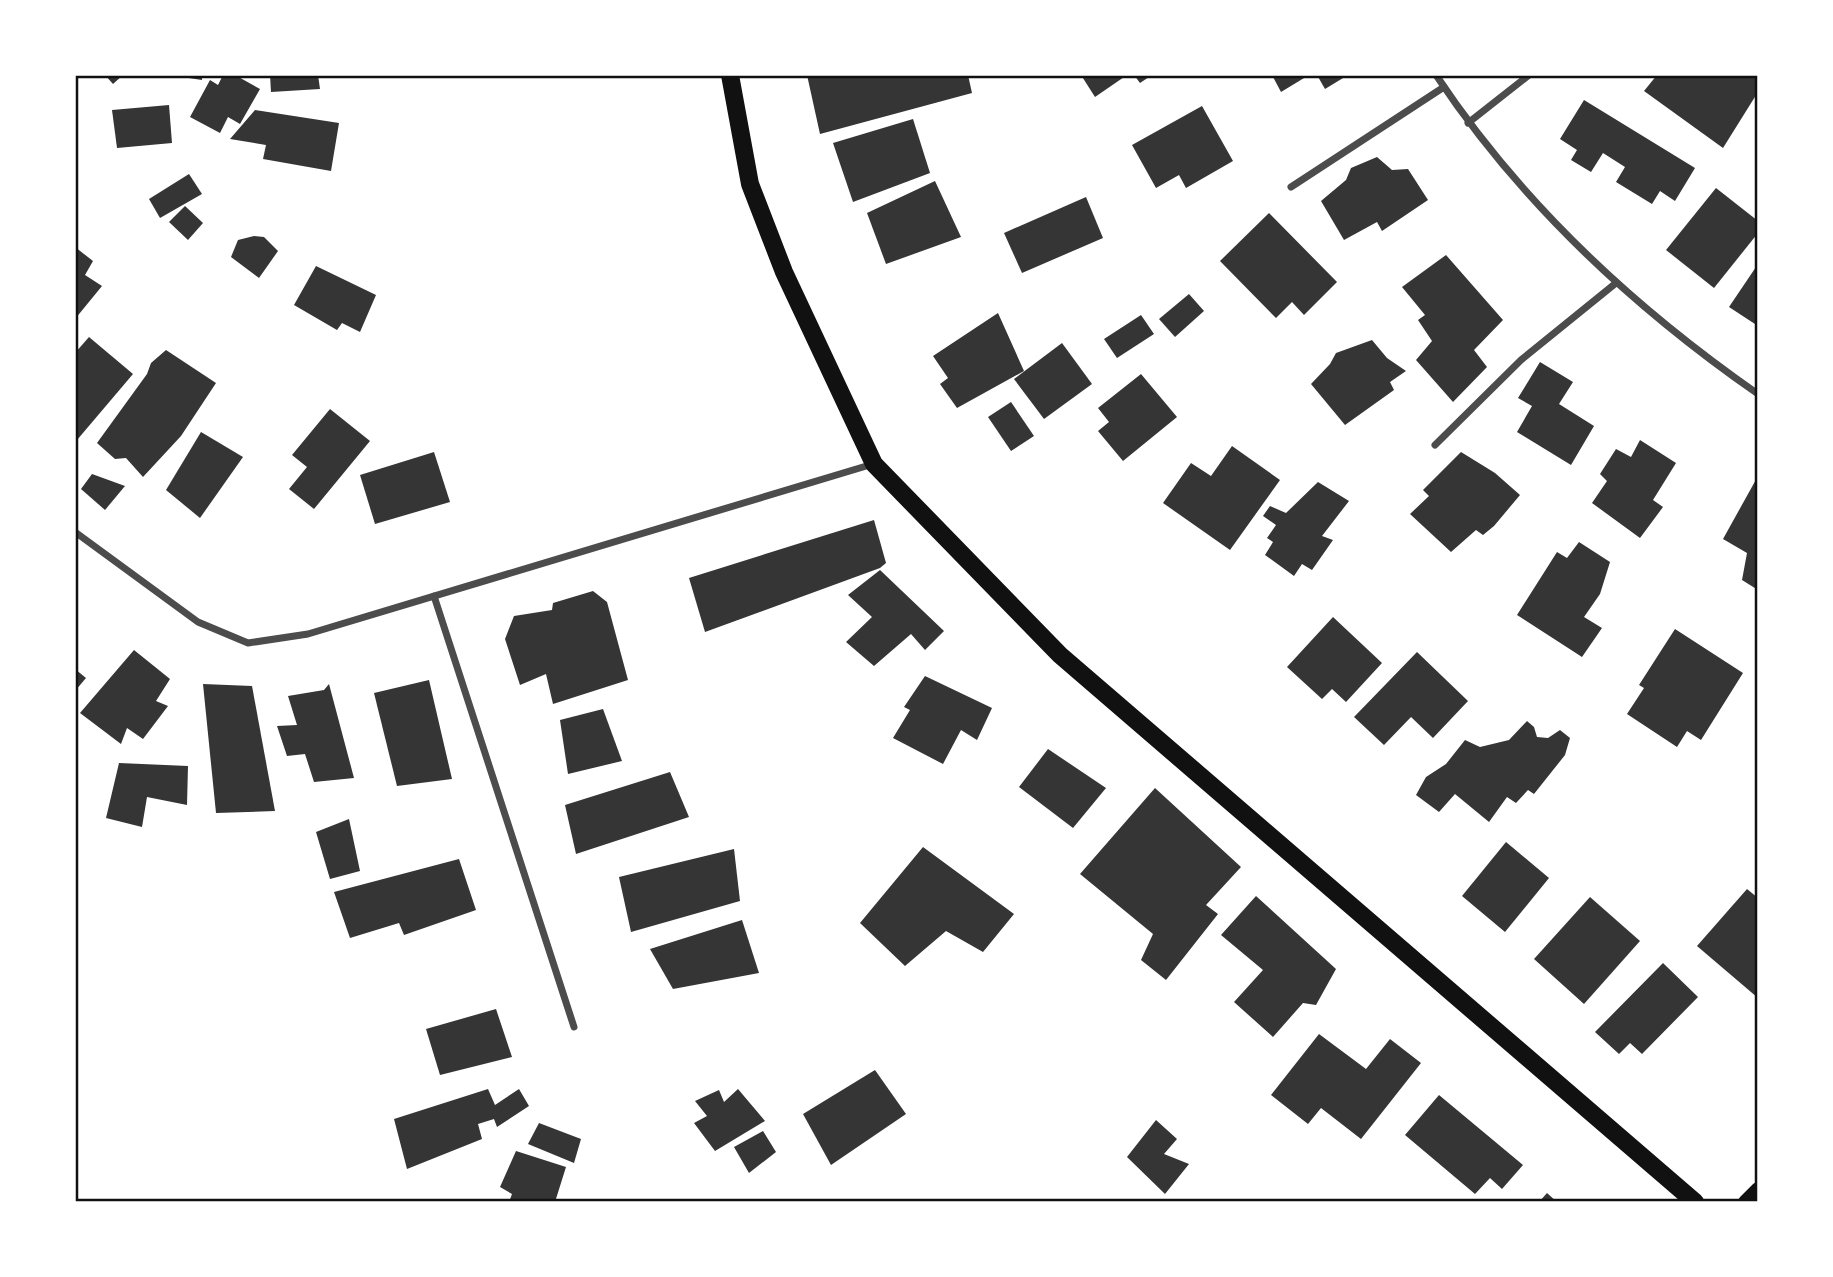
<svg xmlns="http://www.w3.org/2000/svg" width="1833" height="1277" font-family="Roboto,sans-serif">
	<style>
		.building { fill: #353535 }
		.lines { fill: none; stroke-linecap: round; stroke-linejoin: round }
		.minor { stroke: #4c4c4c; stroke-width: 7 }
		.secondary { stroke: #111; stroke-width: 14 }
		.primary { stroke: #111; stroke-width: 18 }
		.neatline { fill: none; stroke: #111; stroke-width: 2.5 }
	</style>
	<rect width="100%" height="100%" fill="#fff"/>
	<g class="building">
		<path d="M105,75H123L113,84Z"/>
		<path d="M182,75H202V80L182,77Z"/>
		<path d="M223,75H235L260,89L240,124L228,117L220,133L190,117L210,80L218,85Z"/>
		<path d="M270,75H318L320,89L271,92Z"/>
		<path d="M807,75H968L972,93L820,134Z"/>
		<path d="M1081,75H1127L1095,97Z"/>
		<path d="M1134,75H1152L1140,83Z"/>
		<path d="M1272,75H1309L1281,92Z"/>
		<path d="M1317,75H1348L1325,89Z"/>
		<path d="M1657,75H1758V92L1723,148L1644,91Z"/>
		<path d="M1584,100L1695,168L1675,201L1660,191L1652,204L1616,182L1625,167L1603,153L1591,172L1571,160L1577,150L1560,139Z"/>
		<path d="M169,105L172,143L117,148L112,110Z"/>
		<path d="M1202,106L1233,161L1186,188L1179,175L1156,188L1132,145Z"/>
		<path d="M255,110L339,123L331,171L263,159L266,145L230,139Z"/>
		<path d="M913,119L930,173L853,202L833,143Z"/>
		<path d="M1377,157L1392,170L1408,169L1428,200L1382,231L1377,222L1344,240L1321,201L1346,180L1351,168Z"/>
		<path d="M189,174L202,194L160,218L149,199Z"/>
		<path d="M935,181L961,237L886,264L867,213Z"/>
		<path d="M1716,188L1758,221V233L1714,288L1666,250Z"/>
		<path d="M1086,197L1103,238L1022,273L1004,233Z"/>
		<path d="M185,206L203,223L188,240L169,222Z"/>
		<path d="M1269,213L1337,282L1304,315L1292,302L1276,318L1220,261Z"/>
		<path d="M254,236L264,237L278,251L259,278L231,257L238,240Z"/>
		<path d="M75,247L93,261L85,275L102,286L75,319Z"/>
		<path d="M1446,255L1503,320L1474,350L1487,367L1453,402L1416,360L1432,341L1418,320L1425,315L1402,287Z"/>
		<path d="M1758,264V326L1729,307Z"/>
		<path d="M316,266L376,295L360,332L342,323L337,330L294,305Z"/>
		<path d="M1189,294L1204,311L1175,337L1159,319Z"/>
		<path d="M998,313L1024,371L957,408L940,384L948,378L933,356Z"/>
		<path d="M1141,315L1154,334L1117,358L1104,339Z"/>
		<path d="M89,337L133,374L77,440L75,438V353Z"/>
		<path d="M1372,340L1387,358L1406,371L1390,382L1394,390L1345,425L1311,384L1330,364L1336,353Z"/>
		<path d="M1062,343L1092,384L1044,419L1014,379Z"/>
		<path d="M166,350L216,383L181,436L143,477L126,458L115,459L97,443L147,374L151,363Z"/>
		<path d="M1540,362L1573,382L1559,404L1594,426L1571,465L1517,432L1532,406L1518,398Z"/>
		<path d="M1141,374L1177,417L1123,461L1098,431L1109,422L1098,408Z"/>
		<path d="M1011,402L1034,436L1011,451L988,417Z"/>
		<path d="M330,409L370,441L314,509L289,489L307,467L292,455Z"/>
		<path d="M201,432L243,457L200,518L166,490Z"/>
		<path d="M1640,440L1676,463L1653,500L1663,507L1640,538L1592,503L1607,481L1600,474L1616,449L1631,457Z"/>
		<path d="M1232,446L1280,480L1230,550L1163,503L1191,463L1211,476Z"/>
		<path d="M434,452L450,502L375,524L360,475Z"/>
		<path d="M1461,452L1495,473L1520,495L1494,526L1483,535L1476,530L1451,552L1410,514L1429,496L1423,490Z"/>
		<path d="M92,474L125,486L105,510L81,489Z"/>
		<path d="M1758,476V590L1742,580L1747,553L1723,539Z"/>
		<path d="M1318,482L1349,501L1322,536L1333,540L1312,570L1302,564L1294,576L1265,555L1273,542L1267,538L1276,525L1263,516L1270,506L1286,513Z"/>
		<path d="M874,520L886,563L880,568L705,632L689,578Z"/>
		<path d="M1579,542L1610,562L1600,594L1584,617L1602,628L1582,657L1517,615L1557,552L1567,558Z"/>
		<path d="M880,570L944,631L925,650L911,634L874,666L846,642L872,617L848,595Z"/>
		<path d="M593,591L607,602L628,680L553,704L546,674L520,685L505,639L514,616L552,610L553,603Z"/>
		<path d="M1333,617L1382,663L1346,702L1332,689L1322,699L1287,667Z"/>
		<path d="M1675,629L1743,673L1701,740L1687,731L1677,747L1627,714L1644,688L1639,685Z"/>
		<path d="M134,650L170,679L156,701L168,706L143,739L127,728L121,744L80,713Z"/>
		<path d="M1417,652L1468,701L1433,738L1411,717L1384,745L1354,717Z"/>
		<path d="M75,669L86,678L75,691Z"/>
		<path d="M925,676L992,708L977,740L961,730L943,764L893,738L910,710L904,707Z"/>
		<path d="M429,680L452,779L397,786L374,693Z"/>
		<path d="M203,684L252,686L275,811L216,813Z"/>
		<path d="M329,684L354,778L314,782L305,754L287,756L277,726L297,725L288,696L324,690Z"/>
		<path d="M603,709L622,761L568,774L560,720Z"/>
		<path d="M1527,721L1534,727L1537,737L1548,738L1560,730L1570,738L1565,755L1534,794L1528,790L1516,803L1507,797L1489,822L1455,794L1439,812L1416,795L1426,777L1446,764L1465,740L1480,747L1509,740Z"/>
		<path d="M1048,749L1106,788L1073,828L1019,787Z"/>
		<path d="M119,763L188,766L187,805L147,797L142,827L106,818Z"/>
		<path d="M670,772L689,817L576,854L565,805Z"/>
		<path d="M1155,788L1241,867L1206,905L1218,914L1166,980L1141,960L1153,934L1080,874Z"/>
		<path d="M349,819L360,871L330,879L316,832Z"/>
		<path d="M1506,842L1549,878L1505,932L1462,896Z"/>
		<path d="M923,847L1014,914L983,952L946,931L905,966L860,923Z"/>
		<path d="M734,849L740,901L631,932L619,877Z"/>
		<path d="M459,859L476,910L404,935L399,923L350,938L334,892Z"/>
		<path d="M1747,889L1758,898V998L1697,946Z"/>
		<path d="M1256,896L1336,969L1316,1005L1303,1003L1273,1037L1234,1002L1263,970L1221,935Z"/>
		<path d="M1590,897L1640,941L1584,1004L1534,959Z"/>
		<path d="M742,920L759,973L673,989L650,949Z"/>
		<path d="M1663,963L1698,997L1642,1054L1630,1043L1619,1054L1595,1032Z"/>
		<path d="M496,1009L512,1057L440,1075L426,1029Z"/>
		<path d="M1319,1034L1366,1069L1390,1039L1421,1063L1361,1139L1321,1108L1308,1124L1271,1095Z"/>
		<path d="M875,1070L906,1114L831,1165L803,1114Z"/>
		<path d="M488,1089L495,1105L519,1089L529,1106L497,1127L494,1119L478,1124L482,1139L407,1169L394,1119Z"/>
		<path d="M738,1089L765,1121L715,1151L694,1123L707,1116L695,1101L719,1090L724,1102Z"/>
		<path d="M1439,1095L1523,1165L1502,1189L1490,1178L1475,1194L1405,1135Z"/>
		<path d="M1156,1120L1177,1139L1164,1154L1189,1164L1165,1194L1127,1157Z"/>
		<path d="M539,1123L581,1139L574,1163L528,1144Z"/>
		<path d="M763,1131L776,1152L749,1173L734,1147Z"/>
		<path d="M516,1151L566,1167L555,1202H509L512,1194L500,1187Z"/>
		<path d="M1547,1193L1557,1202H1539Z"/>
	</g>
	<g class="lines">
		<g class="minor">
			<path d="M1436,75C1521,203 1633,307 1758,394"/>
			<path d="M1468,123L1529,75"/>
			<path d="M1291,187L1444,87"/>
			<path d="M1435,445L1521,360L1616,283"/>
			<path d="M75,532L198,622L248,643L308,634L873,464"/>
			<path d="M434,596L574,1027"/>
		</g>
		<path class="secondary" d="M1745,1202L1758,1189"/>
		<path class="primary" d="M730,75L750,184L784,272L874,464L1060,655L1695,1202"/>
	</g>
	<rect width="1833" height="1277" fill="none" stroke="#ffffff" stroke-width="154"/>
	<rect x="77" y="77" width="1679" height="1123" class="neatline"/>
</svg>
